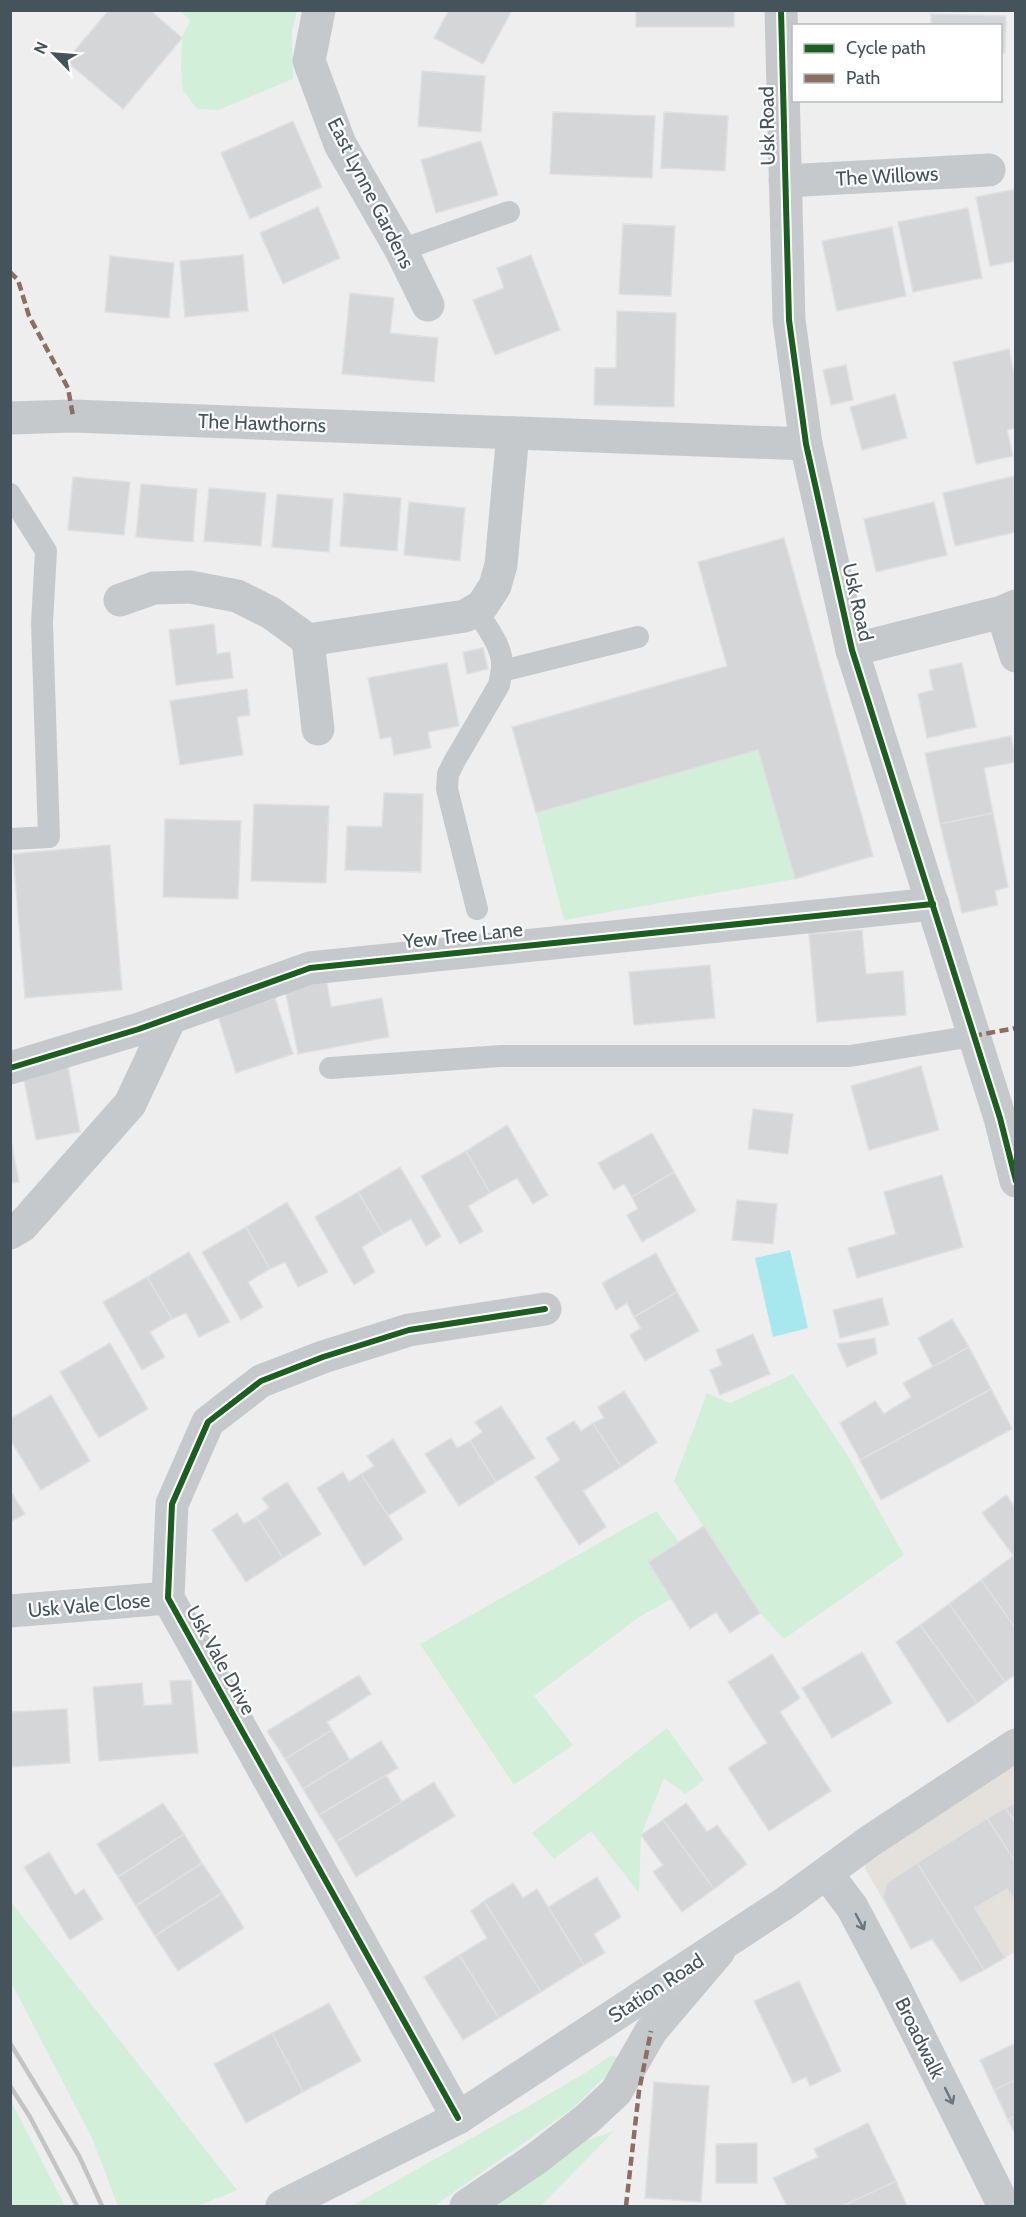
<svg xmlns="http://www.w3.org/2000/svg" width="1026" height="2217" font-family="Cabin,sans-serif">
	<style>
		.commercial { fill: #e4e1dc }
		.green { fill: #d2efd9 }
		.water { fill: #a6e8ee }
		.building { fill: #d5d6d7; stroke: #e0e0e1; stroke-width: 1.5 }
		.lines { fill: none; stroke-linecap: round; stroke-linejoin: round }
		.service { stroke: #c6c9cb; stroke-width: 22 }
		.minor { stroke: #c6c9cb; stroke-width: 33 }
		.tertiary { stroke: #c6c9cb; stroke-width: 33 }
		.secondary { stroke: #c7cacc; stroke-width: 33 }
		.rail { stroke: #c2c4c5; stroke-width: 4.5 }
		.quiet { stroke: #8d6e63; stroke-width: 4.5; stroke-dasharray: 9 4.5; stroke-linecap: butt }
		.cycleway-casing { stroke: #fff; stroke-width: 10 }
		.cycleway { stroke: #1b5e20; stroke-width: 6 }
		.oneway { stroke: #6c777d }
		.labels { text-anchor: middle; stroke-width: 4.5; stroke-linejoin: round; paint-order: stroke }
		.street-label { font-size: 20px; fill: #45545b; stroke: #fff }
	</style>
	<rect width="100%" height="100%" fill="#efeeee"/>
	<path class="commercial" d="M1015,1745V1952L961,1982L933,1940L911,1949L865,1868L870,1841Z"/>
	<g class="green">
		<path d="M180,11H297L292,32L293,79L218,110L197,109L183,90L181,69L182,38L190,20Z"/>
		<path d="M758,750L795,879L564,920L536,813Z"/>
		<path d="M793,1374L848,1456L904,1555L784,1639L760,1613L674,1481L707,1393L730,1403Z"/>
		<path d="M656,1511L679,1542L648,1563L671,1599L639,1617L534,1696L573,1745L514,1785L420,1644Z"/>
		<path d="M667,1728L704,1780L685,1794L664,1778L641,1835L639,1893L591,1831L554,1859L532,1833Z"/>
		<path d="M11,1902L237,2190L198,2206H118L92,2138L11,1982Z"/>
		<path d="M610,2056L619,2057L615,2067L572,2109L434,2206H352L534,2103L588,2071Z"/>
		<path d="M11,2101L65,2206H11Z"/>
		<path d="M614,2131L541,2206H496L570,2146Z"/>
	</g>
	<path class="water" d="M790,1250L808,1328L773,1337L755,1258Z"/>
	<g class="building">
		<path d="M109,10H150L182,38L123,109L66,61Z"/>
		<path d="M449,10H512L483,64L434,38Z"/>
		<rect x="636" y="10" width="98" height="17"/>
		<path d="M931,14L1006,16L1005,53H1000V26H931Z"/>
		<path d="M422,71L485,76L481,132L418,126Z"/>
		<path d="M553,112L655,116L652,178L550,174Z"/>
		<path d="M664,112L728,116L725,171L661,168Z"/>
		<path d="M293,121L322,187L250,219L221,153Z"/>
		<path d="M481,141L498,195L436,213L421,160Z"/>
		<path d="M1016,189V261L990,266L976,197Z"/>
		<path d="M318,207L340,258L283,284L260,233Z"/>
		<path d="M968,208L982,278L913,292L898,222Z"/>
		<path d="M623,224L675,226L671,296L619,294Z"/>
		<path d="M892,227L906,296L837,311L822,241Z"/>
		<path d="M243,255L248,311L185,317L180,261Z"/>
		<path d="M531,255L560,330L495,355L473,300L504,288L497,268Z"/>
		<path d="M110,256L174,263L169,318L105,312Z"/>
		<path d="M350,293L394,298L390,333L438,338L434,382L342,374Z"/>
		<path d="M617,311L676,313L674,407L594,405L595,368H616Z"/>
		<path d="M1009,349L1014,373L1016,372V428L1007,430L1013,456L976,464L953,362Z"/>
		<path d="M846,365L853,400L831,405L823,370Z"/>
		<path d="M895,394L907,438L862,450L850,407Z"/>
		<path d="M1014,476L1016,532L955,546L943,493Z"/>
		<path d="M73,477L130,482L124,535L68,530Z"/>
		<path d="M141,484L197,489L193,542L136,537Z"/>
		<path d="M209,488L266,493L261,546L204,541Z"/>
		<path d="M344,493L401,498L397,551L340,546Z"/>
		<path d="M277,494L333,499L329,552L272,547Z"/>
		<path d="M409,502L465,508L460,561L404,555Z"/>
		<path d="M934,502L947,555L876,572L864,519Z"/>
		<path d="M784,538L873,856L795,879L758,750L536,813L512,727L727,666L698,562Z"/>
		<path d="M214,624L217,654L230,652L233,678L176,685L169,630Z"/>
		<path d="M483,648L488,669L467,674L463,652Z"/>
		<path d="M447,663L459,726L428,732L431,748L394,755L391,737L380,739L368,678Z"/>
		<path d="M962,663L976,727L927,738L918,694L933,690L929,670Z"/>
		<path d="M247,689L250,715L237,717L243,755L180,765L170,701Z"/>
		<path d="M1011,736L1016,762L984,768L993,813L940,824L925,753Z"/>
		<path d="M384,793L423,794L421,872L345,870L347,826L382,827Z"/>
		<path d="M254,804L329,806L326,883L251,881Z"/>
		<path d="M993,813L1008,887L995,891L998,905L962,913L940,824Z"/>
		<path d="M165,819L241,821L238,899L163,897Z"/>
		<path d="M110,845L122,990L25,998L13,854Z"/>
		<path d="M862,930L866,974L903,971L906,1015L817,1022L809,934Z"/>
		<path d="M710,965L715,1018L634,1025L629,972Z"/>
		<path d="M326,977L331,1007L382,998L389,1037L298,1054L284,984Z"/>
		<path d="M275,998L293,1054L236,1073L218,1016Z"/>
		<path d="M68,1066L80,1132L36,1140L23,1075Z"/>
		<path d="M921,1066L939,1130L869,1150L851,1086Z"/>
		<path d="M753,1109L793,1114L788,1154L748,1149Z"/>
		<path d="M507,1125L548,1195L533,1204L517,1178L490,1193L466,1151Z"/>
		<path d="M652,1133L674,1172L632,1197L624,1184L614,1190L598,1163Z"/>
		<path d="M10,1135L19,1182L10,1183Z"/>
		<path d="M466,1151L490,1193L468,1206L483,1231L460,1244L421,1176Z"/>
		<path d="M400,1167L441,1236L426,1246L411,1219L383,1234L358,1192Z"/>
		<path d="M674,1172L696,1211L642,1242L627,1215L638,1209L632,1197Z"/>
		<path d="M942,1175L963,1247L857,1278L848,1248L896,1234L884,1192Z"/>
		<path d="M358,1192L383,1234L362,1247L375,1272L354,1285L315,1217Z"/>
		<path d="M737,1200L777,1204L773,1244L732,1240Z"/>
		<path d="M287,1202L328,1272L298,1287L285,1262L270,1269L246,1227Z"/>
		<path d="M246,1227L270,1269L248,1282L263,1307L241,1320L202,1252Z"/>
		<path d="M189,1252L230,1322L199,1337L186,1313L172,1319L147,1277Z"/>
		<path d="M656,1253L677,1292L634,1317L627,1303L616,1310L602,1283Z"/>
		<path d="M147,1277L172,1319L150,1332L165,1357L142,1370L103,1302Z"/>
		<path d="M677,1292L699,1331L645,1361L630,1335L641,1328L634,1317Z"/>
		<path d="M882,1298L889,1325L840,1338L833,1310Z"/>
		<path d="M952,1319L969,1347L933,1367L918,1338Z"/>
		<path d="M753,1334L770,1374L720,1395L710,1370L722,1365L716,1350Z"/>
		<path d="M875,1338L877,1354L847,1367L837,1344Z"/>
		<path d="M110,1343L148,1409L99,1438L60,1372Z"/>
		<path d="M969,1347L991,1389L860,1460L840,1423L875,1401L884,1414L911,1397L903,1383Z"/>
		<path d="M991,1389L1012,1429L881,1500L860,1460Z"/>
		<path d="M624,1391L657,1442L621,1467L593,1423L604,1418L598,1407Z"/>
		<path d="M51,1395L90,1461L41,1490L10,1439V1419Z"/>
		<path d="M501,1406L535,1458L496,1482L470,1441L482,1432L475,1422Z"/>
		<path d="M574,1421L581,1431L593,1423L621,1467L583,1491L606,1527L579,1545L535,1477L560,1460L546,1438Z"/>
		<path d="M451,1438L457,1448L470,1441L496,1482L459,1506L425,1454Z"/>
		<path d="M393,1439L426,1492L388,1516L361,1474L374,1466L367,1456Z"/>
		<path d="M343,1472L349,1482L361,1474L403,1539L364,1566L317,1488Z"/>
		<path d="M287,1482L321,1534L283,1558L256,1517L269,1508L262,1498Z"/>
		<path d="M10,1490L25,1514L10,1522Z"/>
		<path d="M1006,1495L1016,1508V1559L982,1513Z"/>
		<path d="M237,1513L244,1524L256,1517L283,1558L246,1582L212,1530Z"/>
		<path d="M704,1526L760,1613L730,1633L716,1612L690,1629L648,1562Z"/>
		<path d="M1013,1556L1016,1559V1629L981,1580Z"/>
		<path d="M981,1580L1016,1629V1674L1005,1682L949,1604Z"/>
		<path d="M949,1604L1005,1682L977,1703L920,1625Z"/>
		<path d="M920,1625L977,1703L948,1723L896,1642Z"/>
		<path d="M862,1652L892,1703L832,1738L802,1688Z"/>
		<path d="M772,1654L800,1698L780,1712L831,1791L769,1831L728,1768L767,1743L728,1682Z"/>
		<path d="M359,1675L371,1694L327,1722L332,1730L285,1759L267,1731Z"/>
		<path d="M191,1680L198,1753L99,1761L93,1687L142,1683L144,1706L172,1704L170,1681Z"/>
		<path d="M67,1709L70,1763L10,1767V1712Z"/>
		<path d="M332,1730L350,1760L303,1789L285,1759Z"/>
		<path d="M381,1741L398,1768L319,1815L303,1789Z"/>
		<path d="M386,1775L402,1802L336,1842L319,1815Z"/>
		<path d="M434,1782L455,1816L356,1877L336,1842Z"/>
		<path d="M1016,1802V1823L1005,1808Z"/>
		<path d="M163,1803L184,1834L118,1877L97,1844Z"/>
		<path d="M686,1803L707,1832L717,1825L747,1864L714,1889L663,1820Z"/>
		<path d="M1005,1808L1016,1823V1863L987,1818Z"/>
		<path d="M987,1818L1016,1863V1902L1007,1889L975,1908L1005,1958L984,1970L917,1863Z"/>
		<path d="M663,1820L714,1889L682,1912L653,1872L663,1865L641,1835Z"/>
		<path d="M184,1834L202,1863L136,1906L118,1877Z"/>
		<path d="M49,1852L75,1895L84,1889L103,1919L70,1940L24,1867Z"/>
		<path d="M202,1863L222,1893L155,1936L136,1906Z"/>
		<path d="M917,1863L984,1970L961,1982L932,1939L911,1949L883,1897L887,1883Z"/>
		<path d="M597,1877L621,1917L594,1934L605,1953L584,1965L548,1907Z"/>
		<path d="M513,1883L523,1898L537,1889L584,1965L541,1992L484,1901Z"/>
		<path d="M222,1893L244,1928L178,1971L155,1936Z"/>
		<path d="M484,1901L541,1992L499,2018L459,1955L487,1938L471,1911Z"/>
		<path d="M459,1955L499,2018L463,2040L424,1977Z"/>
		<path d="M799,1981L841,2071L810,2086L806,2077L793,2083L754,2001Z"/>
		<path d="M329,2003L361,2061L303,2092L272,2033Z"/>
		<path d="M272,2033L303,2092L246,2123L214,2064Z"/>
		<path d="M1016,2043V2080L994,2090L980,2060Z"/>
		<path d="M1016,2080V2116L1008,2120L994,2090Z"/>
		<path d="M654,2082L709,2086L701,2202L645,2198Z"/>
		<path d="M1016,2116V2136L1008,2120Z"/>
		<path d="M868,2123L896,2181L843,2206H787L773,2178L818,2157L814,2149Z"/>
		<path d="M757,2143V2183H716V2144Z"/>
		<path d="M896,2181L907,2206H843Z"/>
	</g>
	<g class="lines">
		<g class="service">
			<path d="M401,250L509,212"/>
			<path d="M10,494L46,551L42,623L49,837L10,839"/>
			<path d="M476,610C486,626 503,647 502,666C502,672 500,679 499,685L454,762L448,774L447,789L477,909"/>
			<path d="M502,671L638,637"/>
			<path d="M330,1068L501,1056H850L973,1036"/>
		</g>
		<g class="minor">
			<path d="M319,10L309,61L340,144L401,250L428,305"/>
			<path d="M785,181L989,170"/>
			<path d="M10,418L73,416L806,444"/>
			<path d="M120,600L154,588L190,587L237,596L271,613L308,640L465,616L482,606L495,586L501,565L513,433"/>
			<path d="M1002,612L1016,656"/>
			<path d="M308,640L318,729"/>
			<path d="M852,650L1002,612L1016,606"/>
			<path d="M10,1068L139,1029L310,968L933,904"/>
			<path d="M10,1233L22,1226L130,1104L170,1019"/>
			<path d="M10,1611L168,1598"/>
			<path d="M827,1874L852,1907L894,1986L1004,2206"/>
			<path d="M458,2118L168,1598L172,1504L208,1422L261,1381L323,1357L409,1330L545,1309"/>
			<path d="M466,2206L537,2158L587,2119L616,2092L651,2031L719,1951"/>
		</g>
		<path class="tertiary" d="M781,10L789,320L806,444L852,650L1000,1118L1016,1181"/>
		<path class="secondary" d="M282,2206L458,2118L785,1903L870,1841L1016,1745"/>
		<g class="rail">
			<path d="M10,2043L79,2156L102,2206"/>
			<path d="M10,2086L30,2117L77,2206"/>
		</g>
		<g class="quiet">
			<path d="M10,272L18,280L29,316L68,388L73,416"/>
			<path d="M973,1036L1016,1028"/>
			<path d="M626,2206L639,2091L651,2031"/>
		</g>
		<g class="cycleway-casing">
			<g id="cycleway">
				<path d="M781,10L789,320L806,444L852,650L1000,1118L1016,1181"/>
				<path d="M10,1068L139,1029L310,968L933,904"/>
				<path d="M458,2118L168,1598L172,1504L208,1422L261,1381L323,1357L409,1330L545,1309"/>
			</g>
		</g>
		<use href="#cycleway" class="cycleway"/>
	</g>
	<defs><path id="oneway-shaft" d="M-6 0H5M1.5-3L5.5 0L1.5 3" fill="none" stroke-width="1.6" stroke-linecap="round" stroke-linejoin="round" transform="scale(1.5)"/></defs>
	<g class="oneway">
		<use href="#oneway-shaft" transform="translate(860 1922) rotate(62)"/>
		<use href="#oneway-shaft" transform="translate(949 2096) rotate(64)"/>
	</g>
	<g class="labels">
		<g class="street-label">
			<text transform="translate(767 126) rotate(-91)" y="7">Usk Road</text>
			<text transform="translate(887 176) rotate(-3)" y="7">The Willows</text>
			<text transform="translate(371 193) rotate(63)" y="7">East Lynne Gardens</text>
			<text transform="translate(262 423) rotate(2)" y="7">The Hawthorns</text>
			<text transform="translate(858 602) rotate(77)" y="7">Usk Road</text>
			<text transform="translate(463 935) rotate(-6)" y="7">Yew Tree Lane</text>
			<text transform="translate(89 1605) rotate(-5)" y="7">Usk Vale Close</text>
			<text transform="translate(221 1660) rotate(61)" y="7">Usk Vale Drive</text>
			<text transform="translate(656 1988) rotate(-33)" y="7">Station Road</text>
			<text transform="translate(920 2038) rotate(64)" y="7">Broadwalk</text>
		</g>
	</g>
	<rect width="1026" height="2217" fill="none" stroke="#45545b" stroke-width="24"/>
	<rect x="792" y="24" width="210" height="78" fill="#ffffff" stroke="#b5bbbd" stroke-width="1.5"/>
	<rect x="804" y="44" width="30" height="9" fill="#1b5e20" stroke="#b5bbbd" stroke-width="1.5"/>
	<text x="846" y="54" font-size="18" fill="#45545b">Cycle path</text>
	<rect x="804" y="74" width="30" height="9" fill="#8d6e63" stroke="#b5bbbd" stroke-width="1.5"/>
	<text x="846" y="84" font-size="18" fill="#45545b">Path</text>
	<g transform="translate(54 54) rotate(295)" stroke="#ffffff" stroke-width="4.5" paint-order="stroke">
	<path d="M0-4.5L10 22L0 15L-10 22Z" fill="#45545b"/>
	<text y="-9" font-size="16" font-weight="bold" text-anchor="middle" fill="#45545b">N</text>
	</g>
</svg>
